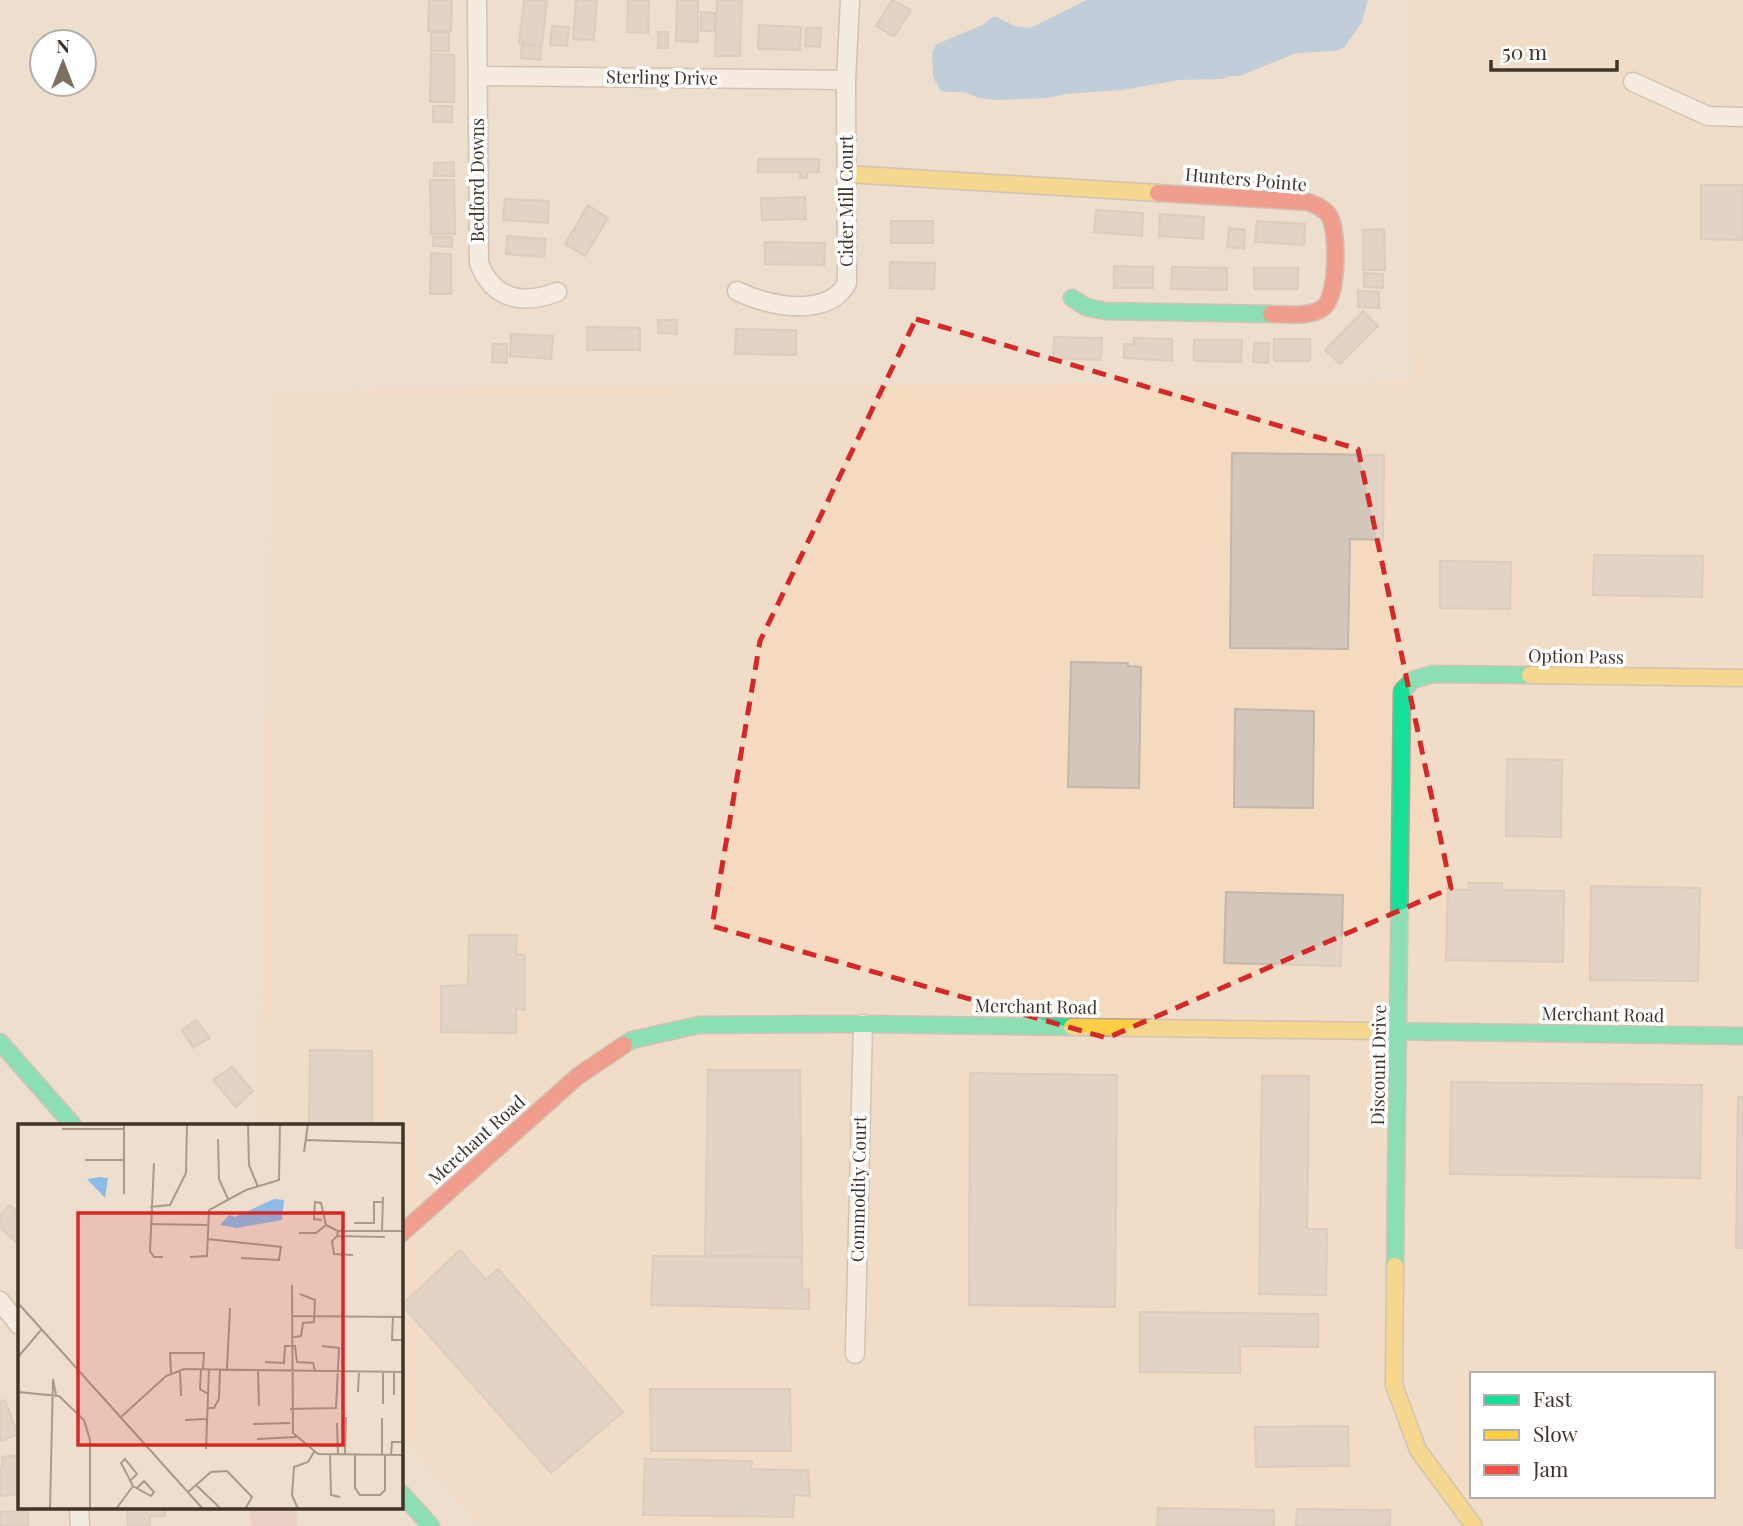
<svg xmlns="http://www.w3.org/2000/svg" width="1743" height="1526" font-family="'Playfair Display',serif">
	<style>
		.built { fill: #f4dabf; fill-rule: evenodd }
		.green { fill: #e7bebc }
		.water { fill: #8bbbe6 }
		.building { fill: #d3c6ba; stroke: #c3b6aa; stroke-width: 2 }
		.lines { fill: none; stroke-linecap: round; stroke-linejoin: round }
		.street-casing { stroke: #aea295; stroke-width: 21 }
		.fast-casing { stroke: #aea295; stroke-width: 19 }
		.slow-casing { stroke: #aea295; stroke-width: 19 }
		.jam-casing { stroke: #aea295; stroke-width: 19 }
		.street { stroke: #fcfaf8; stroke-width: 18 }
		.fast { stroke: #16e098; stroke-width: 16 }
		.slow { stroke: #ffcf43; stroke-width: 16 }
		.jam { stroke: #f24e42; stroke-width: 16 }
		.marked { fill: none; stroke: #d62828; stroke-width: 5; stroke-dasharray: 14 9; stroke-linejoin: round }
		.labels { text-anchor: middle; stroke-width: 7; stroke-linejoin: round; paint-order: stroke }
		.street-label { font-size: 18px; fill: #403429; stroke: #fff }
		.inset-road { fill: none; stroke: #a89a8c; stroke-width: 2 }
		.view { fill: #d62828; fill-opacity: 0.15; stroke: #d62828; stroke-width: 3.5 }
		.inset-edge { fill: none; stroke: #403429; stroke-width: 3.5 }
	</style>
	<rect width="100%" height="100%" fill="#eedece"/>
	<path class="built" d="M1411,0H1743V1526H479L401,1436V1125H259L272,390L1413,381ZM1472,1374H1713V1496H1472Z"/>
	<path class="green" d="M249,1507H296L297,1526H251Z"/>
	<path class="water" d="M1087,0H1368L1362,22L1344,48L1336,51L1296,53L1240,76H1230L1222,79L1179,80L1122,90L1066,94L1047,98L996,100L979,98L964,92H946L940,90L933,77L932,52L937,44L982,25L993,17H997L1015,26L1030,28Z"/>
	<g class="building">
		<path d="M429,0H452L451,31H428Z"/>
		<path d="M524,0H547L542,45L519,43Z"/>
		<path d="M576,0H597L594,40L573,39Z"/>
		<path d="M628,0H649L648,33L627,32Z"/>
		<path d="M677,0H698V42L676,41Z"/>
		<path d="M717,0H742L740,56H715Z"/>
		<path d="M892,0L911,10L894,37L876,26Z"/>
		<path d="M701,12L715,13L714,31H701Z"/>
		<path d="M759,25L801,27L800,50L758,49Z"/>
		<path d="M552,26L569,27L567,46L550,45Z"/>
		<path d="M806,28H821L820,47L805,46Z"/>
		<rect x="431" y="32" width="18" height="19"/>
		<rect x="658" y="32" width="10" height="16"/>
		<path d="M522,45L541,47L540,60L521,58Z"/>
		<path d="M431,54L454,55V102H430Z"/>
		<rect x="433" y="106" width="19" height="16"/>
		<path d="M758,159H819V172H807V178H800V172H758Z"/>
		<path d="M454,162V176H434V163Z"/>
		<path d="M430,180H454L455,234H431Z"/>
		<path d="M1701,185H1743V240L1701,239Z"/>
		<path d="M805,197L806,219L762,220L761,198Z"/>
		<path d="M505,199L549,201L548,223L503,220Z"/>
		<path d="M588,205L608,218L585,256L565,244Z"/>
		<path d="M1096,210L1143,213L1142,236L1094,232Z"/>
		<path d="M1160,214L1204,217L1203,239L1159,236Z"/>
		<rect x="891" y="221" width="42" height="22"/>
		<path d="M1257,221L1305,224L1304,245L1255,242Z"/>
		<path d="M1229,228L1245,230L1244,249L1227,247Z"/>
		<path d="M1384,229L1385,270H1363V230Z"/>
		<path d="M507,236L546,239L544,257L506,254Z"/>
		<path d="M433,237H452V247L433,246Z"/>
		<path d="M765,242L825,243L824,265L765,264Z"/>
		<path d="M431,253L451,254V294H430Z"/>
		<path d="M890,262L935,263L934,289L890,288Z"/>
		<path d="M1114,266L1153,267V288H1114Z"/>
		<path d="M1172,267L1227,268V290L1171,289Z"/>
		<rect x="1254" y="268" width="44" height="21"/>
		<path d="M1364,273L1383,274V288L1364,287Z"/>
		<path d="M1358,291L1379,292V308L1358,307Z"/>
		<path d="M1363,311L1378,326L1340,364L1325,350Z"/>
		<path d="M658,320H677V334L658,333Z"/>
		<path d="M587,327L640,328V350H587Z"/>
		<path d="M736,329L796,330V355L735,354Z"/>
		<path d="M511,334L553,336L551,359L510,356Z"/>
		<path d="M1054,337L1102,338L1101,360L1053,358Z"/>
		<path d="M1134,338L1172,339V361L1124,358V344H1134Z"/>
		<rect x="1274" y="339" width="36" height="22"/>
		<path d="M1194,340H1242L1241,362L1194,361Z"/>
		<path d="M1254,343H1269L1268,363L1253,362Z"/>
		<path d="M493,344H507V363L492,362Z"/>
		<path d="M1232,453L1384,455L1383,540L1350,539L1348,649L1230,648Z"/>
		<path d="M1594,555L1703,556L1702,597L1593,595Z"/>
		<path d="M1440,561L1511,562L1510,609L1440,608Z"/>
		<path d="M1071,662L1128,663V666L1141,667L1139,788L1068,787Z"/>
		<path d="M1235,709L1314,711L1313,808L1234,807Z"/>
		<path d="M1507,759L1562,760L1561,837L1506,836Z"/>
		<path d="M1469,883H1502V890L1564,891L1563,962L1446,960L1448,889L1469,890Z"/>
		<path d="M1591,886L1700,888L1698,981L1590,980Z"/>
		<path d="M1226,892L1343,895L1341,966L1224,963Z"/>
		<path d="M469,935H517L516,954L525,955V1010L516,1009V1033L441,1032V986L468,985Z"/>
		<path d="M196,1020L210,1038L193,1048L182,1030Z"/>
		<path d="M310,1050L372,1051V1125H309Z"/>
		<path d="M232,1067L253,1091L236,1107L213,1080Z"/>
		<path d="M708,1070H800L802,1257L705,1256Z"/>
		<path d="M970,1073L1117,1075L1115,1307L969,1305Z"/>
		<path d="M1262,1076H1309L1307,1229H1327L1326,1295L1259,1294Z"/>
		<path d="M1451,1082L1702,1085L1700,1178L1450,1174Z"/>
		<path d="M1738,1097H1743V1248H1736Z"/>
		<path d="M10,1205L19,1214V1245L0,1227V1215Z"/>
		<path d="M460,1250L486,1280L498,1269L623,1412L551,1473L402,1305Z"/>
		<path d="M653,1256L802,1257V1288L809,1290V1309L651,1305Z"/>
		<path d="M1140,1312L1318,1314V1347L1240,1346V1373L1140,1372Z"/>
		<path d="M650,1389H790L791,1451H651Z"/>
		<path d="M5,1400L18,1435L0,1441V1402Z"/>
		<path d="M1348,1426L1349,1466L1256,1467L1255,1427Z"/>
		<path d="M19,1455V1494L0,1496V1466H3L2,1457Z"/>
		<path d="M645,1459L752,1461L751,1469L808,1470L810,1496L794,1495L793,1517L643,1515Z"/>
		<path d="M127,1507H165V1516H150V1526H128Z"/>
		<path d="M1158,1508L1274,1510V1526H1157Z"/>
		<path d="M1297,1509L1390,1510V1526H1296Z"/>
		<path d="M28,1511V1526H0V1512Z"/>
	</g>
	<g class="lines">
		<g class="street-casing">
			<g id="street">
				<path d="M477,0L479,263C493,300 523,305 557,292"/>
				<path d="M478,76L846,80"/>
				<path d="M1633,82L1708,116L1743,117"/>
				<path d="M737,291C767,306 828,319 847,283L846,80L850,0"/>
				<path d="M0,1301L19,1325"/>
				<path d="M855,1354L863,1024"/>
				<path d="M79,1507L80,1526"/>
			</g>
		</g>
		<g class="fast-casing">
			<g id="fast">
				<path d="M1072,298L1086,307L1105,311L1271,314"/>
				<path d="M1376,1031L1743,1036"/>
				<path d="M0,1042L73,1125"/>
				<path d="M624,1045L632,1040L699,1025L863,1024L1072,1027"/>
				<path d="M1395,1266L1402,691L1413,680L1432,674L1530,675"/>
				<path d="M401,1493L431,1526"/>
			</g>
		</g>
		<g class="slow-casing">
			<g id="slow">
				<path d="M847,174L1158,193"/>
				<path d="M1530,675L1743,678"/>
				<path d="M1072,1027L1376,1031"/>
				<path d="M1395,1266L1394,1385L1418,1450L1474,1526"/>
			</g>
		</g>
		<g class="jam-casing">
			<g id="jam">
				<path d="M1158,193L1308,202C1316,205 1326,209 1330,217C1338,233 1338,295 1324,307C1312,318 1285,314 1271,314"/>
				<path d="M401,1234L578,1076L624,1045"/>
			</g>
		</g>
		<use href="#street" class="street"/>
		<use href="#fast" class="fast"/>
		<use href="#slow" class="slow"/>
		<use href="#jam" class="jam"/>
	</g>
	<path d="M0 0H1743V1526H0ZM916,319L1358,449L1451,888L1107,1038L712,926L760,641Z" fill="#eedece" fill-opacity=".55" fill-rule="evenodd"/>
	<path class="marked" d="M916,319L1358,449L1451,888L1107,1038L712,926L760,641Z"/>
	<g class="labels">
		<g class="street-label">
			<text transform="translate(662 78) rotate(1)" y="6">Sterling Drive</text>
			<text transform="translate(478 180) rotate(-90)" y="6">Bedford Downs</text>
			<text transform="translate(1246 180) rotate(5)" y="6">Hunters Pointe</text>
			<text transform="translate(847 201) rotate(-90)" y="6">Cider Mill Court</text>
			<text transform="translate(1576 657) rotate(1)" y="6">Option Pass</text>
			<text transform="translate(1036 1007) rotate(1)" y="6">Merchant Road</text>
			<text transform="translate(1603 1015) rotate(1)" y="6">Merchant Road</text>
			<text transform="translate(1379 1065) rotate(-89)" y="6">Discount Drive</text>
			<text transform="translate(477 1140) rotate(-42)" y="6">Merchant Road</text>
			<text transform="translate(859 1189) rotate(-89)" y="6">Commodity Court</text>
		</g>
	</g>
	<g transform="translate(18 1124)">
		<rect width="385" height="385" fill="#eedece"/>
		<path d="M90,54L87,74L69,55L82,53ZM256,75L266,76L264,96L219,104L202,101L211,91L217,93Z" fill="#8bbbe6"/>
		<path class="inset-road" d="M106,0V70M230,0L231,41L240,63M44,5H106M200,15L201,55L210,75M287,16L385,19M286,28L290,0M67,36H106M136,39L132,127L136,133H145M132,83L152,81L168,49L169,0M304,96L296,95L297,78L303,79L308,101M336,99H356V78H365M132,100L189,101M308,101L320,107H385M320,107L319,112L367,113M364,107L365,73M281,109H298L308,101M319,112L314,117L316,130L335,131M189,115L263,123L261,136L223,134M172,133L189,132L191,86L228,66L261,56L262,0M274,161L275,309L300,330L385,331M0,179L185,385M274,192L385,193M375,192L374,216H385M273,214L283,212L285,199L296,198L297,176L282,170M0,233L23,206M247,238L266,239L267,222H277L279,238L295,239L297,246M183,245L182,265L190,270M209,245L212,184M240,245L241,282M162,246L163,272M376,247V271M153,249L152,229H186L185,245M0,268L41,272L66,296L72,316V385M340,268L341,247M365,280V247M190,284H196L201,275L202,245M272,285L318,284L321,224L304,222M103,293L148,252L166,245L385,248M364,294V331M167,296L189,295M319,299L320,330M235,300L272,299M239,315L278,313M188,325L191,245M312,330L313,371L322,373M327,330L328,293M337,330V364L342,371H362L367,366V331M373,331L374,318H385M113,356L119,350L107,335L103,339L115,362L133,372L136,368L126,357L119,364M178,361L203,385M170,368L193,348L209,347L234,373L227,385M32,385L35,255L38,271M98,385L115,362M280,385L274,371L276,343L290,338L296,328"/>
		<path class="view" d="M60,89H325V321H60Z"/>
		<rect width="385" height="385" class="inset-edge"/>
	</g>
	<rect x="1470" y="1372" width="245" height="126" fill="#ffffff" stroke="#b3aea9" stroke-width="2"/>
	<rect x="1484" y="1395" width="35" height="10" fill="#16e098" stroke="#b3aea9" stroke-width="2"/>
	<text x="1533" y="1407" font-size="21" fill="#403429">Fast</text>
	<rect x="1484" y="1430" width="35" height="10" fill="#ffcf43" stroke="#b3aea9" stroke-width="2"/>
	<text x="1533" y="1442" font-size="21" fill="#403429">Slow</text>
	<rect x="1484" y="1465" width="35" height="10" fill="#f24e42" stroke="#b3aea9" stroke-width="2"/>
	<text x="1533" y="1477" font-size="21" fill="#403429">Jam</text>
	<g transform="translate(63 63)"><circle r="33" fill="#ffffff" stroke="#b3aea9" stroke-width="2"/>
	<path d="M0-5L12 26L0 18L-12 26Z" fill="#7d7063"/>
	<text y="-10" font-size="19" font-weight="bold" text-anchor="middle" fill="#403429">N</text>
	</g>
	<path d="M1491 60v10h126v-10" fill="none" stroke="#403429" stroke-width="3.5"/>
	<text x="1502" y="60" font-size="21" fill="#403429" stroke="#ffffff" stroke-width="5" paint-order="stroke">50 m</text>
</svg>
